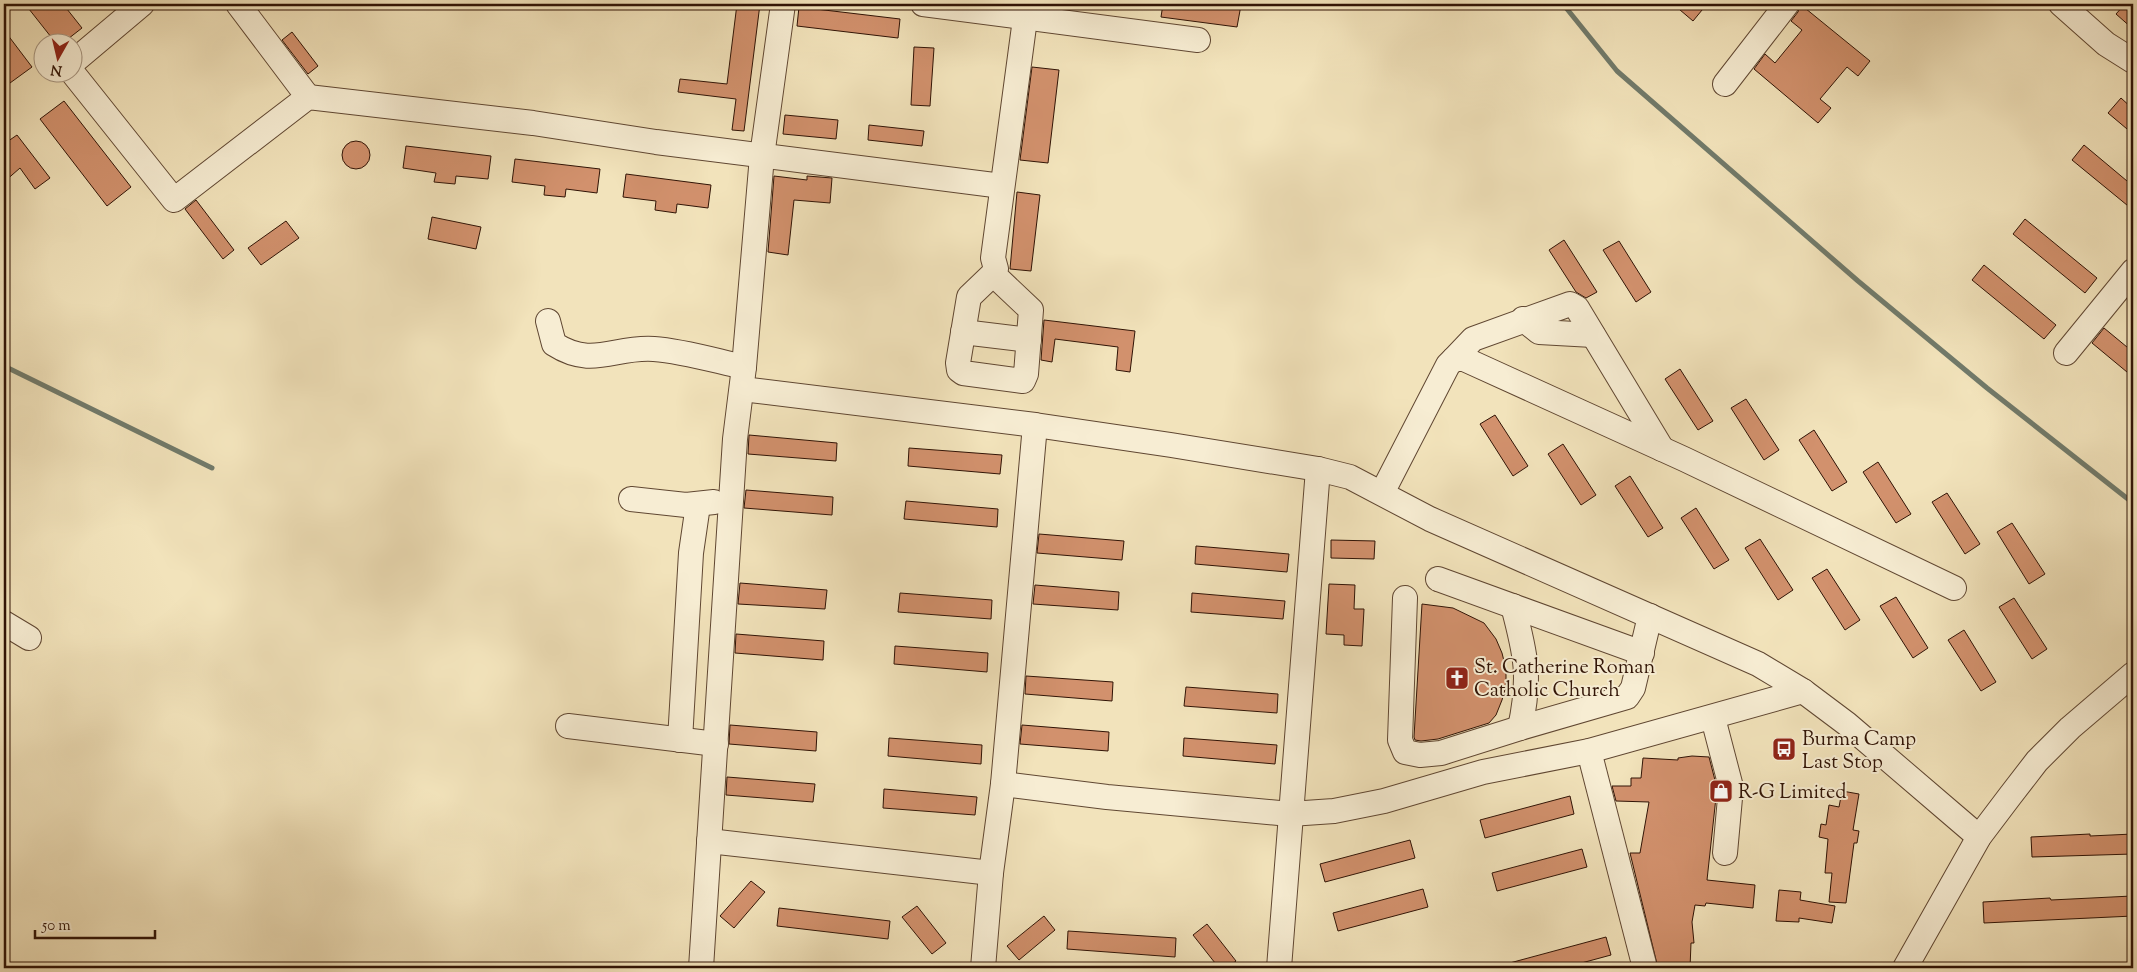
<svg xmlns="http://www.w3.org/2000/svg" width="2137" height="972" font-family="'Sorts Mill Goudy',serif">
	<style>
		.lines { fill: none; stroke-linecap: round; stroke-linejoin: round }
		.stream { stroke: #717a6a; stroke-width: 5 }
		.building { fill: #d2916d; stroke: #301305 }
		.minor-casing { stroke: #604732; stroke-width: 26 }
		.minor { stroke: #f7edd3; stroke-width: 24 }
		.labels { text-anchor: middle; stroke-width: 4; stroke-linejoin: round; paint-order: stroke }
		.poi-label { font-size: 20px; fill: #301305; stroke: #f7edd3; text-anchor: start }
	</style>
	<rect width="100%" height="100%" fill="#f2e3bb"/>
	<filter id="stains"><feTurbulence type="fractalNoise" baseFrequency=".004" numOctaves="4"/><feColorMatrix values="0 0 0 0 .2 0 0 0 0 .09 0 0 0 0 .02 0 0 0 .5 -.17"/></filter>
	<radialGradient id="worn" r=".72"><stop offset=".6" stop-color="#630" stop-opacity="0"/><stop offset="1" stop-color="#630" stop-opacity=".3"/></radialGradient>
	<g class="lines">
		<g class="stream">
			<path d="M1563,4L1617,71L1858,281L1987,388L2133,503"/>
			<path d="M4,366L212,468"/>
		</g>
	</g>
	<g class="building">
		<path d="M25,4H63L82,28L64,42H55Z"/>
		<path d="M737,4H760L744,131L732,130L736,99L678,92L680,79L727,84Z"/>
		<path d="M1163,4L1241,5L1237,27L1161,17Z"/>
		<path d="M1673,4H1707L1693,21Z"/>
		<path d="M1800,4L1870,61L1858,76L1847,67L1820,99L1831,108L1818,123L1754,69L1765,54L1775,63L1802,30L1791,21L1798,12Z"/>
		<path d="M2125,4H2133V29L2116,14Z"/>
		<path d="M799,7L900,19L898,38L797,26Z"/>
		<path d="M4,30L32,67L10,83L4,74Z"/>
		<path d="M292,32L318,66L308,74L282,40Z"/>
		<path d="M914,47L934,48L930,106L911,105Z"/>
		<path d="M1032,67L1059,70L1048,163L1020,160Z"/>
		<path d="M2121,98L2133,109V134L2108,113Z"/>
		<path d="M64,101L131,187L107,206L40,119Z"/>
		<path d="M785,115L838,120L836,139L783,134Z"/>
		<path d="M869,125L924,131L922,146L868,140Z"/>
		<path d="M17,135L50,178L35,189L20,168L4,182V144Z"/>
		<circle cx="356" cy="155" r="14"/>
		<path d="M2084,145L2133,186V210L2072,160Z"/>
		<path d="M406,146L491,156L488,179L456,176L455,184L434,182L436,173L403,168Z"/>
		<path d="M515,159L600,169L597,193L566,189L565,197L544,195L545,186L512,182Z"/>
		<path d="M626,174L711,185L708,208L677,204L676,213L655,210L656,201L623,197Z"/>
		<path d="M774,176L807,180V176L832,178L830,203L794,200L788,255L768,252Z"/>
		<path d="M1017,192L1040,195L1031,271L1010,269Z"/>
		<path d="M196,200L234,250L223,259L185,209Z"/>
		<path d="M432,217L481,227L476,249L428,239Z"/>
		<path d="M2025,219L2097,278L2085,293L2013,234Z"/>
		<path d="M286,221L299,238L261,265L248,248Z"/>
		<path d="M1564,240L1597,292L1586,298L1576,292L1549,250Z"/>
		<path d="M1619,241L1651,292L1636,302L1603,250Z"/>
		<path d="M1984,265L2056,325L2044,339L1972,280Z"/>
		<path d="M1044,320L1135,331L1130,372L1116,370L1118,347L1055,339L1052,362L1041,360Z"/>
		<path d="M2104,328L2133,352V377L2092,343Z"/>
		<path d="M1680,369L1713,421L1698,430L1665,379Z"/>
		<path d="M1746,399L1779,450L1764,460L1731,408Z"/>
		<path d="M1495,415L1528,466L1513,476L1480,424Z"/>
		<path d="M1814,430L1847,482L1832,491L1799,440Z"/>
		<path d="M749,435L837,443L836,461L748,454Z"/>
		<path d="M1563,444L1596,495L1581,505L1548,454Z"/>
		<path d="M909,448L1002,455L1000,474L908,466Z"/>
		<path d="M1878,462L1911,514L1896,523L1863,472Z"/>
		<path d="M1630,476L1663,528L1648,537L1615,486Z"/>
		<path d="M746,490L833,497L832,515L744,508Z"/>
		<path d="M1947,493L1980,544L1965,554L1932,502Z"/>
		<path d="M906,501L998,509L997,527L904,519Z"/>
		<path d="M1696,508L1729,560L1714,569L1681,518Z"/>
		<path d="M2012,523L2045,574L2029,584L1997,532Z"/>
		<path d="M1039,534L1124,541L1122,560L1037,553Z"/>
		<path d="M1760,539L1793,590L1778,600L1745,548Z"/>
		<path d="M1331,540L1375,541L1374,559L1331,558Z"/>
		<path d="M1196,546L1289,554L1287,572L1195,564Z"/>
		<path d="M1827,569L1860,620L1845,630L1812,578Z"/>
		<path d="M740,583L827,590L825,609L738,604Z"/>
		<path d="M1329,584L1355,585L1354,609H1364L1362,646L1344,645V635L1326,634Z"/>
		<path d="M1035,585L1119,592L1118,610L1033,604Z"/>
		<path d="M900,593L992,600L991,619L898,612Z"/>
		<path d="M1192,593L1285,601L1283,619L1191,612Z"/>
		<path d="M1896,597L1928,648L1913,658L1880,606Z"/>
		<path d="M2014,598L2047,649L2032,659L1999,607Z"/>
		<path d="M1422,604L1453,608L1484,623L1496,639L1502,653L1506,669V686L1502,700L1496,715L1489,723L1438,739L1421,741L1415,740L1414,737Z"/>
		<path d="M1964,630L1996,682L1981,691L1948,640Z"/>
		<path d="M736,634L824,641L823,660L735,653Z"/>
		<path d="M895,646L988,653L987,672L894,664Z"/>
		<path d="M1026,676L1113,682L1112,701L1025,694Z"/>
		<path d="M1186,687L1278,694L1277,713L1184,706Z"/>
		<path d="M730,725L817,732L816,751L729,744Z"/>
		<path d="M1022,725L1109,732L1108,751L1020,744Z"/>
		<path d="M889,738L982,745L981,764L888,756Z"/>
		<path d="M1184,738L1277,745L1275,764L1183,756Z"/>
		<path d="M1692,756L1709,757L1717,788L1707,880L1755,885L1753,908L1706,903L1705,906L1695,905L1692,922L1694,943H1691L1690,968H1658L1630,853H1640L1649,802L1616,801L1612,786H1631V778H1641L1643,758L1678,760V758Z"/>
		<path d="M727,777L815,784L813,802L726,795Z"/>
		<path d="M884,789L977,797L975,815L883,808Z"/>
		<path d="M1842,791L1859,794L1853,830L1859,831L1857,843H1854L1846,903L1829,902L1832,873H1825L1828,839L1819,837L1821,824L1826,825L1829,805L1839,807Z"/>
		<path d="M1570,796L1574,814L1485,838L1480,820Z"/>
		<path d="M2090,834V836L2133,834V854L2032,857L2031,837Z"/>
		<path d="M1410,840L1415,858L1325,882L1320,864Z"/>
		<path d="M1582,849L1587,867L1497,891L1492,873Z"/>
		<path d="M751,881L765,892L734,928L720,916Z"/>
		<path d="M1423,889L1428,907L1338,931L1333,913Z"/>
		<path d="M1779,890L1801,892L1800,900L1835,906L1832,923L1799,918V922L1776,921Z"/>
		<path d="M2132,896L2133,916L1984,923L1983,902L2050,898L2051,900Z"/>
		<path d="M917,906L946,943L932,954L902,917Z"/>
		<path d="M779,908L890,921L888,939L777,926Z"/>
		<path d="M1044,916L1055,930L1019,960L1007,946Z"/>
		<path d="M1207,924L1236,961L1227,968H1219L1193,935Z"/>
		<path d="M1068,931L1176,938L1175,957L1067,949Z"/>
		<path d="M1606,937L1611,955L1563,968H1507L1506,964Z"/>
	</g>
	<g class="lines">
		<g class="minor-casing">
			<g id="minor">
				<path d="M238,4L308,97"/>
				<path d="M923,4L1198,40"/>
				<path d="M2061,4L2106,44L2133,61"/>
				<path d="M72,63L142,4"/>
				<path d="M72,72L174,200L308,97L533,123L656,142L1002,186"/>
				<path d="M1725,84L1787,4"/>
				<path d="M993,274L1031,310L1026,374L1023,381L963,373L959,370L958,363L969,297L993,274L996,269L993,258L1027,4"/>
				<path d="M1523,319L1539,332L1593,335"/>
				<path d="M548,321L554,344C593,369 614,346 654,349C683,351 716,361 744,367"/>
				<path d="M963,332L1029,340"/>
				<path d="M2066,353L2133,271"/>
				<path d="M1454,359L1473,339L1570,304L1577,308L1662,449"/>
				<path d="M742,389L1035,425L1171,445L1318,469L1350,477L1430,519L1758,664L1803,691L1847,724L1979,837"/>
				<path d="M1382,493L1448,365L1454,359H1464L1684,459L1954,588"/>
				<path d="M631,499L686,505L714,502"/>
				<path d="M1438,579L1642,653"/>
				<path d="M1405,598L1400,740L1405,752L1420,755L1441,753L1520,728L1627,697L1633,688L1650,616"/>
				<path d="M1513,606C1526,655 1531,677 1520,728"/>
				<path d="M4,623L29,638"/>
				<path d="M1713,718L1731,787L1725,853"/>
				<path d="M568,726L716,744"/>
				<path d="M680,740L691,553L698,505"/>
				<path d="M1589,751L1645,968"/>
				<path d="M1003,784L1107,797L1290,814L1334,811L1384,801L1483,772L1589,751L1803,691"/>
				<path d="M709,841L991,873"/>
				<path d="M701,968L735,439L744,367L762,156L783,4"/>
				<path d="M983,968L991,873L1003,784L1035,425"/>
				<path d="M1279,968L1318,469"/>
				<path d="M1905,968L1979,837L2010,796L2037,761L2070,728L2133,674"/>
			</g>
		</g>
		<use href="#minor" class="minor"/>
	</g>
	<defs>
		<g id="church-square" transform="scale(1.25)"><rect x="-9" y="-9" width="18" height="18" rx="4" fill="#8f2418" stroke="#f7edd3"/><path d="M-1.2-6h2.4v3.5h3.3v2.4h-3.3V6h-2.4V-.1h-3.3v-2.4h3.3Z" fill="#fff"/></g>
		<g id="bus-square" transform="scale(1.25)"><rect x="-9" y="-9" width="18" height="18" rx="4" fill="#8f2418" stroke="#f7edd3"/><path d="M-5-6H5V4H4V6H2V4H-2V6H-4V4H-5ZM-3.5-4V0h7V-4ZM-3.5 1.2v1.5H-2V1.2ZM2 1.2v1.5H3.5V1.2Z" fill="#fff"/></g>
		<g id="shop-square" transform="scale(1.25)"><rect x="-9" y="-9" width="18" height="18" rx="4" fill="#8f2418" stroke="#f7edd3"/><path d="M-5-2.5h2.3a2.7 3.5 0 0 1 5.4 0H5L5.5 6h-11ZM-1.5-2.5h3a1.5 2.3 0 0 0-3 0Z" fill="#fff"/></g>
	</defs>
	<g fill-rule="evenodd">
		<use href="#church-square" x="1457" y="678"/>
		<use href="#bus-square" x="1784" y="749"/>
		<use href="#shop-square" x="1721" y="791"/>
	</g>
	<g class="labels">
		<g class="poi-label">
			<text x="1474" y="673">St. Catherine Roman<tspan x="1474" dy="23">Catholic Church</tspan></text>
			<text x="1802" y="745">Burma Camp<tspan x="1802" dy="23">Last Stop</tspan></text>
			<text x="1738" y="798">R-G Limited</text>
		</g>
	</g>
	<rect width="2137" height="972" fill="none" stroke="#f2e3bb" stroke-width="20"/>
	<rect x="5" y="5" width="2127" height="962" fill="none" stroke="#301305" stroke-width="2.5"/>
	<rect x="10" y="10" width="2117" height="952" fill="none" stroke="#301305"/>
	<g transform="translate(58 58) rotate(188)"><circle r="24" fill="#f7edd3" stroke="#a79681"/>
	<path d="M0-4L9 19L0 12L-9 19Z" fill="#8f2418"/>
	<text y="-8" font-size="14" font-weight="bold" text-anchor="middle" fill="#301305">N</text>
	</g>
	<path d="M35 930v8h120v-8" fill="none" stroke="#301305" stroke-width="2.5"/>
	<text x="42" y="930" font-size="15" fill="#301305" stroke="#f7edd3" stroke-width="4" paint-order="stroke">50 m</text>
	<rect width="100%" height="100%" filter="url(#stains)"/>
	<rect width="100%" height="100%" fill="url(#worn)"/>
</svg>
